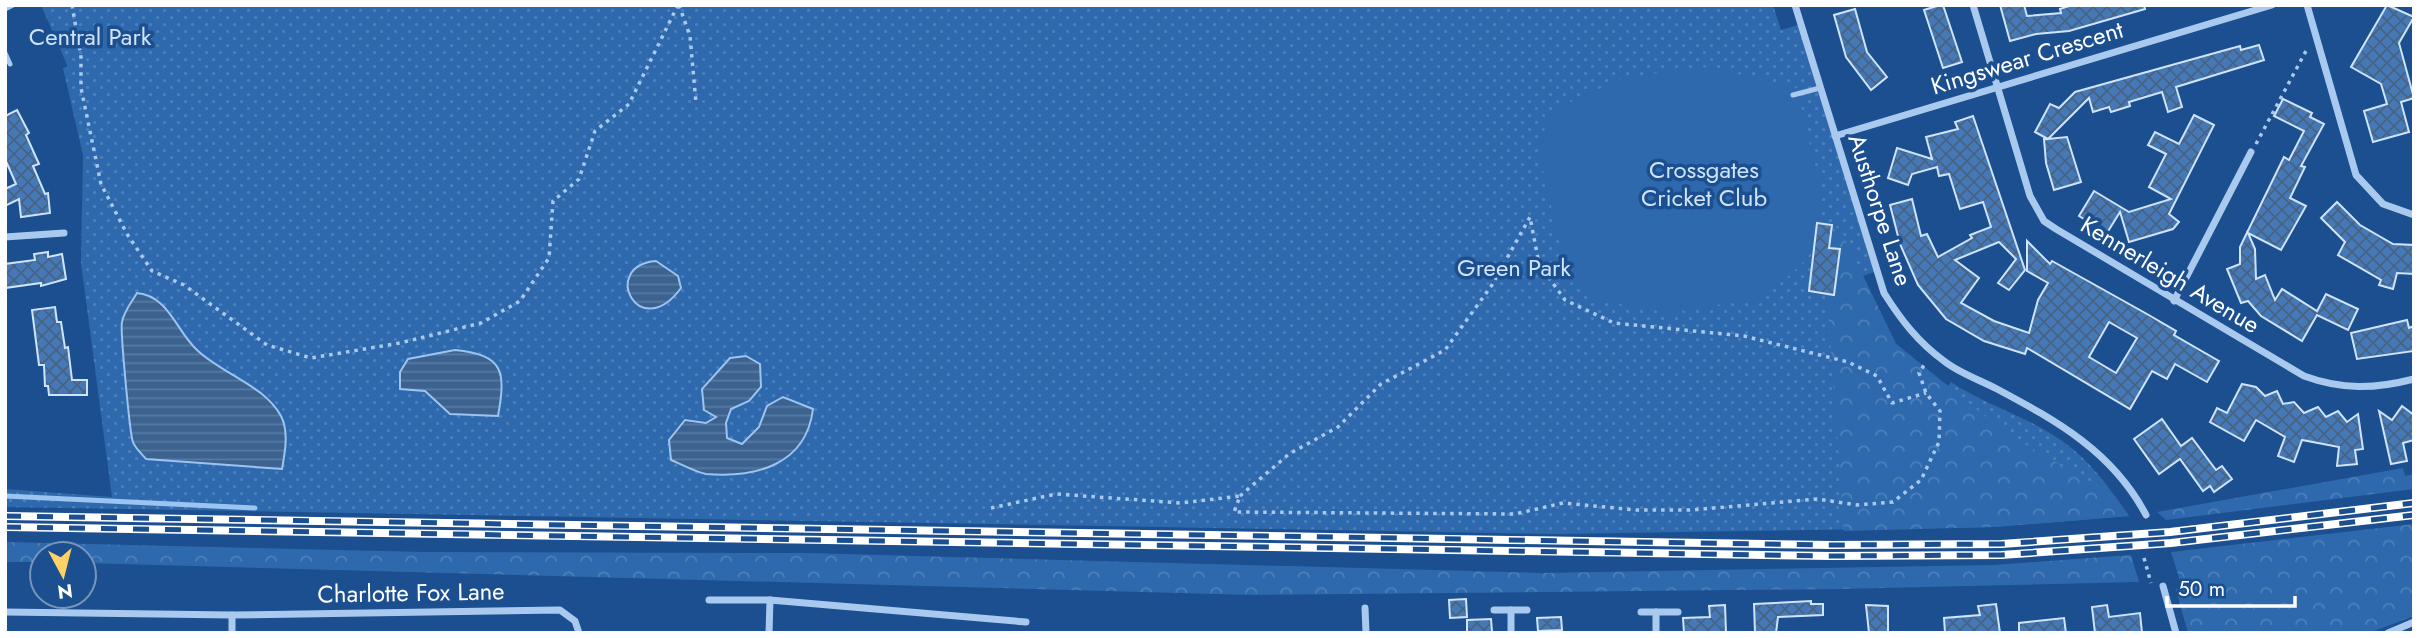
<svg xmlns="http://www.w3.org/2000/svg" width="2419" height="638" font-family="Jost,sans-serif">
	<style>
		.grass { fill: url(#grass-dots) }
		.forest { fill: url(#forest-crowns) }
		.garden { fill: #2e69ad }
		.water { fill: url(#water-rules); stroke: #9cc4f0; stroke-width: 2 }
		.lines { fill: none; stroke-linecap: round; stroke-linejoin: round }
		.stream { stroke: #9cc4f0; stroke-width: 5 }
		.building { fill: url(#building-cross-hatch); stroke: #cfe3fa; stroke-width: 2; fill-rule: evenodd }
		.path { stroke: #a9c9ee; stroke-width: 3.5; stroke-dasharray: 3.5 5; stroke-linecap: butt }
		.service { stroke: #a9c9ee; stroke-width: 5 }
		.minor { stroke: #a9c9ee; stroke-width: 7 }
		.rail-casing { stroke: #fff; stroke-width: 8 }
		.rail { stroke: #1b4f8f; stroke-width: 5; stroke-dasharray: 16; stroke-linecap: butt }
		.labels { text-anchor: middle; stroke-width: 7; stroke-linejoin: round; paint-order: stroke }
		.park-label { font-size: 24px; fill: #cfe3fa; stroke: #1b4f8f }
		.street-label { font-size: 24px; fill: #fff; stroke: #1b4f8f }
	</style>
	<defs>
		<pattern id="grass-dots" width="8" height="8" patternUnits="userSpaceOnUse" patternTransform="scale(1.75)"><rect width="8" height="8" fill="#2e69ad"/><path d="M2 2h.1M6 6h.1" fill="none" stroke="#4d80b9" stroke-width="1.8" stroke-linecap="round"/></pattern>
		<pattern id="forest-crowns" width="20" height="18" patternUnits="userSpaceOnUse" patternTransform="scale(1.75)"><rect width="20" height="18" fill="#2e69ad"/><path d="M2 6a3 3 0 1 1 6 0M12 15a3 3 0 1 1 6 0" fill="none" stroke="#4d80b9"/></pattern>
		<pattern id="water-rules" width="6" height="5" patternUnits="userSpaceOnUse" patternTransform="scale(1.75)"><rect width="6" height="5" fill="#3c6290"/><path d="M0 2.5h6" fill="none" stroke="#597aa1"/></pattern>
		<pattern id="building-cross-hatch" width="8" height="8" patternUnits="userSpaceOnUse" patternTransform="scale(1.75)"><rect width="8" height="8" fill="#4478b7"/><path d="M0 0l8 8M0 8l8-8" fill="none" stroke="#486282"/></pattern>
	</defs>
	<rect width="100%" height="100%" fill="#1b4f8f"/>
	<path class="grass" d="M41,5H1773L1781,30L1801,24L1877,271L1863,276L1896,344L1948,386L1951,382C1984,404 2023,415 2056,437C2088,457 2108,486 2129,516L1994,527L1559,534L5,507V489L112,497L81,263L83,155L63,68L68,67Z"/>
	<g class="forest">
		<path d="M1840,228L1896,344L2007,434L2115,496L2129,516L1994,527L1844,531L1827,297L1831,229Z"/>
		<path d="M2403,468L2405,476L2414,474V489L2166,520L2157,512Z"/>
		<path d="M2414,524V616L2369,633H2188L2176,590L2181,584L2171,552Z"/>
		<path d="M5,542L424,552L806,553L1542,573L1993,565L2131,555L2139,582L1840,589L1251,595L84,563V554H42V562H5Z"/>
	</g>
	<path class="garden" d="M1708,67L1797,88L1818,180L1823,226L1807,259L1765,297L1669,313L1602,301L1568,280L1538,148L1551,111L1626,77Z"/>
	<g class="water">
		<path d="M656,261L678,276L681,288C639,345 599,266 656,261Z"/>
		<path d="M137,293C169,296 176,331 197,350C222,374 264,385 281,416C289,432 285,452 282,469L146,459C142,454 135,448 133,442C130,436 120,329 122,322C124,311 131,303 137,293Z"/>
		<path d="M455,350C504,355 506,371 498,416L450,414L425,391L400,389V372L408,359Z"/>
		<path d="M746,356L760,364L761,387L749,401L731,409L726,423L727,438L742,444L759,427L767,406L783,397L813,409C806,465 756,478 706,474C695,472 681,464 671,460L669,440L685,420L706,423L716,417L704,410L702,389L730,358Z"/>
	</g>
	<g class="lines">
		<path class="stream" d="M5,496L255,508"/>
	</g>
	<g class="building">
		<path d="M1940,5H1943L1962,62L1943,68L1924,10Z"/>
		<path d="M2000,5H2024L2027,16L2061,13L2060,9L2072,5H2144L2145,9L2069,31L2036,34L2010,41Z"/>
		<path d="M2387,5L2414,17L2399,43L2414,98L2401,102L2409,132L2373,142L2364,111L2387,104L2381,84L2351,67Z"/>
		<path d="M1855,9L1867,52L1887,77L1871,90L1846,57L1834,15Z"/>
		<path d="M2259,45L2264,60L2176,87L2182,107L2168,112L2162,92L2129,102L2130,106L2111,112L2109,107L2093,112L2089,98L2048,139L2067,137L2081,182L2054,190L2046,163L2044,139H2048L2035,132L2050,104L2059,108L2075,92L2240,46L2241,50Z"/>
		<path d="M2283,99L2312,113L2310,117L2324,124L2301,166L2305,167L2290,198L2306,206L2281,250L2248,233L2255,249L2256,279L2265,275L2275,300L2282,289L2317,311L2326,294L2358,309L2348,330L2317,315L2302,341L2261,316L2248,301L2241,303L2227,269L2240,264V247L2284,157L2289,160L2304,131L2274,116Z"/>
		<path d="M17,110L29,133L26,135L39,164L33,166L45,194L48,193L50,213L21,217L19,199L5,206V189L16,184L5,159V116Z"/>
		<path d="M2194,115L2214,125L2169,214L2179,222L2173,229L2129,242L2120,212L2107,233L2079,216L2094,191L2129,212L2171,199L2149,187L2166,154L2148,145L2155,132L2179,144Z"/>
		<path d="M1973,116L2025,270L2009,290L1998,283L2016,259L1999,242L1955,260L1979,278L1961,303L1994,321L2029,333L2038,300L2048,283L2027,271V241L2050,264L2052,261L2147,314L2176,331L2174,335L2219,361L2207,382L2175,364L2167,379L2152,371L2130,409L2027,348L2025,354L1984,341L1946,319L1918,285L1900,244L1890,205L1912,199L1921,236L1927,234L1938,257L1972,238L1970,235L1991,227L1983,202L1960,209L1949,174L1939,176L1937,167L1912,174L1908,185L1888,178L1897,148L1932,159L1926,137L1958,129L1955,122ZM2109,322L2137,338L2116,373L2089,357Z"/>
		<path d="M2337,202L2360,225L2393,244L2414,245V274L2397,273L2393,289L2379,285L2381,280L2338,255L2345,242L2321,218Z"/>
		<path d="M1817,223L1832,225L1829,248L1840,249L1834,295L1809,291Z"/>
		<path d="M48,252V257L62,254L66,279L41,286V283L5,288V264L35,260L34,254Z"/>
		<path d="M55,307L57,322H61L65,348L68,347L72,380H87V395H49L48,386H45L44,365H39L32,310Z"/>
		<path d="M2407,320L2409,328L2414,326V351L2357,359L2351,333Z"/>
		<path d="M2242,384L2256,387L2265,396L2277,391L2283,404L2294,402L2304,413L2318,407L2326,417L2338,411L2347,422L2358,414L2363,449L2355,450L2357,464L2337,466L2339,447L2302,440L2294,462L2278,456L2285,437L2256,420L2244,441L2210,422L2217,408L2227,413Z"/>
		<path d="M2402,406L2414,415V440L2403,443L2407,461L2391,464L2379,411L2392,420Z"/>
		<path d="M2162,419L2181,446L2192,438L2216,470L2222,466L2232,479L2214,492L2210,486L2203,491L2180,459L2159,474L2134,439Z"/>
		<path d="M1466,599L1467,617L1450,618L1449,600Z"/>
		<path d="M1811,601V604H1823V615L1778,617L1776,633H1755L1754,604Z"/>
		<path d="M1996,604L2000,633H1945L1944,618L1980,615L1978,606Z"/>
		<path d="M1725,605L1726,633H1684L1683,618L1710,617L1709,606Z"/>
		<path d="M1866,605L1888,606V633H1869Z"/>
		<path d="M2107,605L2109,617L2140,613L2142,633H2095L2092,607Z"/>
		<path d="M1561,617L1562,630L1538,631L1537,618Z"/>
		<path d="M2064,618L2066,633H2019V623Z"/>
		<path d="M1491,619L1492,632L1467,633V620Z"/>
	</g>
	<g class="lines">
		<g class="path">
			<path d="M72,5L81,57V88L101,184L127,234L152,271L184,285L267,345L311,358L400,343L481,323L520,301L549,258L553,201L579,179L595,131L629,104L678,5"/>
			<path d="M187,5H224"/>
			<path d="M679,5L690,36L696,103"/>
			<path d="M2256,144L2307,49"/>
			<path d="M1240,496L1289,454L1338,427L1381,384L1445,350L1492,285L1530,217L1539,264L1565,300L1614,323L1744,336L1848,362L1877,376L1892,403L1926,393"/>
			<path d="M991,508L1056,494L1181,503L1240,496L1234,512L1515,514L1563,503L1636,510H1691L1817,499L1857,505L1893,502L1921,480L1939,442L1940,411L1926,393L1919,373L1926,362"/>
			<path d="M2144,558L2151,583"/>
		</g>
		<g class="service">
			<path d="M5,9L13,5"/>
			<path d="M5,53L10,64"/>
			<path d="M1793,95L1820,88"/>
		</g>
		<g class="minor">
			<path d="M1795,5L1884,293C1901,320 1918,342 1944,361C1959,373 1980,380 1997,389C2057,421 2113,452 2146,515"/>
			<path d="M1973,5L2030,196L2044,221L2056,229L2304,376C2342,390 2375,389 2414,379"/>
			<path d="M2307,5L2356,175L2383,204L2414,215"/>
			<path d="M1835,136L2272,5"/>
			<path d="M5,237L64,233"/>
			<path d="M2174,301L2251,152"/>
			<path d="M2163,586L2176,633"/>
			<path d="M709,600H770L769,633"/>
			<path d="M770,600L1026,622"/>
			<path d="M1365,608L1366,633"/>
			<path d="M1494,610H1511"/>
			<path d="M5,612L232,615L560,610L575,621L579,633"/>
			<path d="M1641,612H1656V633"/>
			<path d="M1656,612H1678"/>
			<path d="M232,633V615"/>
			<path d="M1511,633V610H1527"/>
			<path d="M2388,633L2414,622"/>
		</g>
		<g class="rail-casing">
			<g id="rail">
				<path d="M5,516L1831,545L2001,544L2170,532L2414,503"/>
				<path d="M5,527L1831,556L2001,555L2171,543L2414,515"/>
			</g>
		</g>
		<use href="#rail" class="rail"/>
	</g>
	<g class="labels">
		<g class="park-label">
			<text x="90" y="45">Central Park</text>
			<text x="1704" y="178">Crossgates<tspan x="1704" dy="28">Cricket Club</tspan></text>
			<text x="1514" y="276">Green Park</text>
		</g>
		<g class="street-label">
			<text transform="translate(2027 58) rotate(-17)" y="8">Kingswear Crescent</text>
			<text transform="translate(1880 210) rotate(72)" y="8">Austhorpe Lane</text>
			<text transform="translate(2170 275) rotate(31)" y="8">Kennerleigh Avenue</text>
			<text transform="translate(411 593) rotate(-1)" y="8">Charlotte Fox Lane</text>
		</g>
	</g>
	<rect width="2419" height="638" fill="none" stroke="#ffffff" stroke-width="14"/>
	<g transform="translate(63 575) rotate(173)"><circle r="33" fill="#1b4f8f" stroke="#7695bc" stroke-width="2"/>
	<path d="M0-5L12 26L0 18L-12 26Z" fill="#ffd166"/>
	<text y="-10" font-size="19" font-weight="bold" text-anchor="middle" fill="#ffffff">N</text>
	</g>
	<path d="M2167 596v10h128v-10" fill="none" stroke="#ffffff" stroke-width="3.5"/>
	<text x="2178" y="596" font-size="21" fill="#ffffff" stroke="#1b4f8f" stroke-width="5" paint-order="stroke">50 m</text>
</svg>
